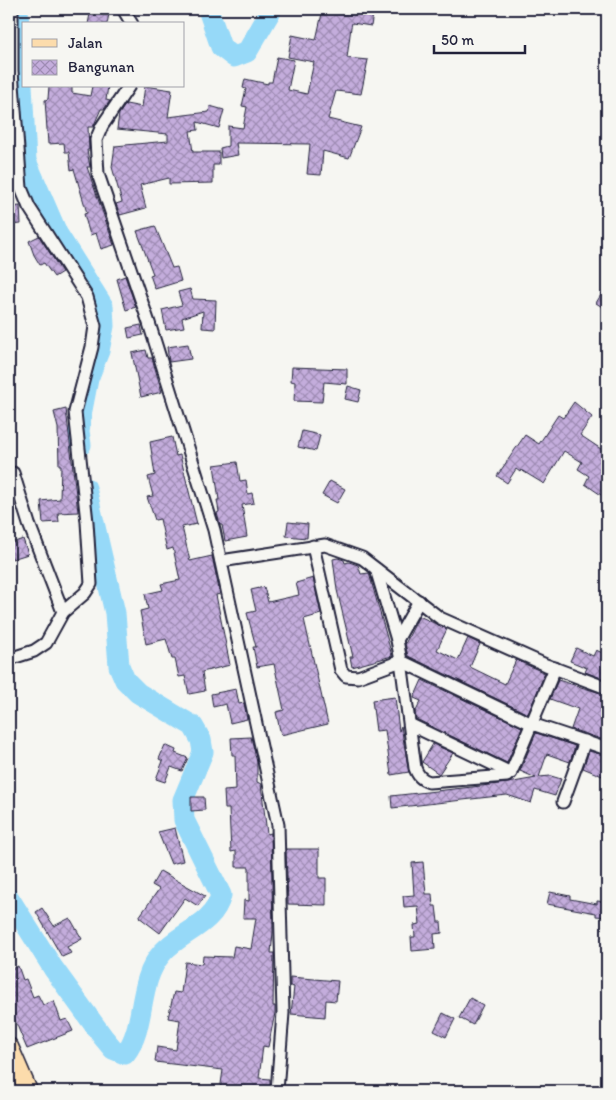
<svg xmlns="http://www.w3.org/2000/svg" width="616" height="1100" font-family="Itim,sans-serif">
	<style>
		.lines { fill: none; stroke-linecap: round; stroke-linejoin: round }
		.river { stroke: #96d9f8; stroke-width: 21 }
		.building { fill: url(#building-cross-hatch); stroke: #22223b }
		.street-casing { stroke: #22223b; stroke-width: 15 }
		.primary-casing { stroke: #22223b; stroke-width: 21 }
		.street { stroke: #f6f6f2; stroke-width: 11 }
		.primary { stroke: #fcdcac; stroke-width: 18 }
	</style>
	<defs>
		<pattern id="building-cross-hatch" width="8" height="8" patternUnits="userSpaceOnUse" patternTransform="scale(1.25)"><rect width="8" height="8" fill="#c4addc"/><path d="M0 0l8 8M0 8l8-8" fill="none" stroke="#9f8cb4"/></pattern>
	</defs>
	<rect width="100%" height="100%" fill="#f6f6f2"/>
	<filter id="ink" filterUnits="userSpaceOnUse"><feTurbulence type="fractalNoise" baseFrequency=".02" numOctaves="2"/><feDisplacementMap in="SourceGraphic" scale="10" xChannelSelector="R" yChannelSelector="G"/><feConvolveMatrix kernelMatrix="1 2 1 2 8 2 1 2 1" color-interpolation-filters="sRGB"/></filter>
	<g filter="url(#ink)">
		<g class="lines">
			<g class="river">
				<path d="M18,9L26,161L57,233L103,306L104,326L99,351L88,379L82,410L79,431L81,445"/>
				<path d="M208,9L221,47L234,57L247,52L272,9"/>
				<path d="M9,898L53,968L103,1037L113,1049L125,1054C147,1026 136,983 162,953C180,932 214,925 221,895L184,820L183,800L203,752L201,740L193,726L138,693L125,680L119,666L115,613L86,488"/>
			</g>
		</g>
		<g class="building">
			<path d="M91,9H110L107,24H88Z"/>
			<path d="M323,9H352V11L373,14L371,26L352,23L351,27L347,58L368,60L361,94L336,91L328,119L361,127L349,158L323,151L321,175L307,174L310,144L236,143L238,155L221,158L220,148L228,146V126L243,128L247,107L242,106L246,89L243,88L245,79L268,84V82H272L277,57L294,60L288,90L307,94L314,62L288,57L292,35L316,40Z"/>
			<path d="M49,86H72V93L90,96L92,86H108L106,100L110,101L104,109H101L93,127H88L89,150H87L90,167H87L114,245L101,249L96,233L90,235L84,214L87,213L74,169L71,170L69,152H65L64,143L48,144L45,100L48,99Z"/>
			<path d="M145,86L172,90L168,117L209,112L210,106L224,110L219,128L197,122L198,130L190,131L193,152H219V165H213V183L169,184V178L140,185L146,208L120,215L116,204L122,202L112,167L115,146L168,141V134L117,129L119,114L126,104L142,107Z"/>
			<path d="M20,206L21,224L9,225V207Z"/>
			<path d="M155,226L172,268L177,267L181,281L155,289L150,275L153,274L137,231Z"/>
			<path d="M39,236L62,272L54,277L44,263L40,265L34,255L29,241Z"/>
			<path d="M125,276L136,307L126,310L117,279Z"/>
			<path d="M607,285V310L596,303Z"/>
			<path d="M190,289L193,299L216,300L215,329L202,328L203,311L182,318L184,327L166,330L162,310L182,305L178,292Z"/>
			<path d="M141,325L143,335L129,338L127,328Z"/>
			<path d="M188,344L191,359L169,362L167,347Z"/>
			<path d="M146,350L148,358H152L162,392L141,397L132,353Z"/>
			<path d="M292,367L347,369V384L324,382L322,402L294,401L295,382L291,381Z"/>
			<path d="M348,386L361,390L358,402L345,399Z"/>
			<path d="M574,402L592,417L580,435L607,453V499L585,484L589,476L578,469L582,462L564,451L544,484L521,470L520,472L516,469L507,483L497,476L525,435L539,444L558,415L563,418Z"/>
			<path d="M66,409L78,512L58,513L59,522L43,523L41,501L60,499L61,465H59L58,428L54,412Z"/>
			<path d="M302,431L320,435L316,451L298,447Z"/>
			<path d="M172,437L176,456L180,455L197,524L182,527L190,561L212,556L220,594L216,595L230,665L202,672L205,691L189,694L185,676L179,677L175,659H172L166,639L146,644L140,611L148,609L145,594L163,590L161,584L180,580L173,548L167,550L160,519L155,520L147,497L153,496L148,477L155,475L150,442Z"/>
			<path d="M237,462L240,481L246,480L248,494L252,493L254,503L242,505L247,537L225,541L222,525H220L217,513L219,512L217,500H219L214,465Z"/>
			<path d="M330,481L345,489L337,503L322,495Z"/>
			<path d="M288,522L308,524L307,538L286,536Z"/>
			<path d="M23,539L28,554L12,559L9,544Z"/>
			<path d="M338,558L344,560L345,563L349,562L358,565L361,574L369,573L392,656L352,667L350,657H353L337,590L333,559Z"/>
			<path d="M313,578L321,614L304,619L328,724L281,735L276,712L284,710L274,664L257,667L253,647H256L247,613L256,611L251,590L264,587L268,602L299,595L296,583Z"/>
			<path d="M419,616L447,629L437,650L458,660L468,638L480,644L470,667L505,684L516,660L545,673L528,714L408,656L405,644Z"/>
			<path d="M576,648L593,656L596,650L607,655V680L585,672L587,668L570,661Z"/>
			<path d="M422,680L522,727L507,763L416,719L415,713L421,701L414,698Z"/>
			<path d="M558,680L607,695V741L571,729L578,709L550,699Z"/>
			<path d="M236,689L239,704L244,703L247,719L230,723L226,704L213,707L211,694Z"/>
			<path d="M395,697L399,731L401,726L409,772L391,775L385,730L376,731L372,700Z"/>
			<path d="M536,733L575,746L570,762L547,754L539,777L551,776L561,779L555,796L535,790L531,803L507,795L392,808L391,796L508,783L536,778L520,771Z"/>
			<path d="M251,737L257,762V782L261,784L267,834L271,833L273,932L271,953H274L273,1006H275V1013L268,1047L263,1046L259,1078L270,1079V1091L239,1088L238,1091H220L223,1070L155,1062L157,1047L176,1050L180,1020L168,1018L174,992L181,993L185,962L202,964L203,956L232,957L234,946L251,949L256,918H243L244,900L249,901V867H236V851L231,852L229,809H225L224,791L236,790L235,755H232L231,738Z"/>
			<path d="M433,744L453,753L439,774L422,762Z"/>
			<path d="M165,745L176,750L175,753L188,758L182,771L171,767L165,782L156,779L163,761L159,759Z"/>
			<path d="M589,751L607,756V778L583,768Z"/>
			<path d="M191,797H204L205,810L191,811Z"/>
			<path d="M175,828L183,861L171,864L158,832Z"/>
			<path d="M286,849H319V878H326V905L288,904Z"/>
			<path d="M423,862L426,894H432L433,906H436L438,922H441L442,933L434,934L435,949L412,951L411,937H415L414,925L420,924L418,906L404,907L403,896L414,895L412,863Z"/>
			<path d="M160,871L205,896L198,906L185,898L160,933L139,917L159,889L152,885Z"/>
			<path d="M550,892L570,896V899L597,904V901L607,902V917L596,916V913L547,904Z"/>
			<path d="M42,908L54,926L70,918L82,939L67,947L71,953L62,957L36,912Z"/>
			<path d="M18,966L23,980L26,979L33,997L38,995L43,1005L54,1001L61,1021L67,1019L73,1031L27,1049L9,1006V970Z"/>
			<path d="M290,977L338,981L336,1001L326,1000L325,1017L291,1014L294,987L290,986Z"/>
			<path d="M470,998L483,1005L473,1025L459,1018Z"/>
			<path d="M443,1013L455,1019L446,1037L434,1031Z"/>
		</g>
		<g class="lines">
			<g class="street-casing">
				<g id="street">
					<path d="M123,9L132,24"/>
					<path d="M129,86L102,126L96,140L98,174L149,323L214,530L278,825L283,1013L277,1091"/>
					<path d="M13,473L29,524L63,612"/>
					<path d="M313,546L341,670L346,676L358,677L401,661L415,768C418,776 421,779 429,782L507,776L513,768L555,668"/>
					<path d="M221,561L325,545L362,558L440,618L546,665L607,688"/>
					<path d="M376,569L397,640L401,661L532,724L607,749"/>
					<path d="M397,640L419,601"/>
					<path d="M9,659L34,651L46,643L63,612L85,593L91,584L87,522L75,412L92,347L95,326L87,297L29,207L21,188L12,71V9"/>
					<path d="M411,725L511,773"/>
					<path d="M563,802L585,741"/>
				</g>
			</g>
			<g class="primary-casing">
				<path id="primary" d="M9,1047L28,1091"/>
			</g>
			<use href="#street" class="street"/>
			<use href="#primary" class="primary"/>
		</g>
	</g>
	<rect width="616" height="1100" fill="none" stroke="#f6f6f2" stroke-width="30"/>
	<rect x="15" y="15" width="586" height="1070" fill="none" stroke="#22223b" stroke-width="2" filter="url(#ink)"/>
	<rect x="22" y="22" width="162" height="65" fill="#f6f6f2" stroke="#a1a1a9"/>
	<rect x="32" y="39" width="25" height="8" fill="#fcdcac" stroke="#a1a1a9"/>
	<text x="68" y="48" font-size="15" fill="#22223b">Jalan</text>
	<rect x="32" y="60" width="25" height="15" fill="url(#building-cross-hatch)" stroke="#a1a1a9"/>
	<text x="68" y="72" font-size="15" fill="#22223b">Bangunan</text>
	<path d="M434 45v8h91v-8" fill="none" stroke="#22223b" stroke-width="2.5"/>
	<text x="441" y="45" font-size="15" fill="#22223b" stroke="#f6f6f2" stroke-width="4" paint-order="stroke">50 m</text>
</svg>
